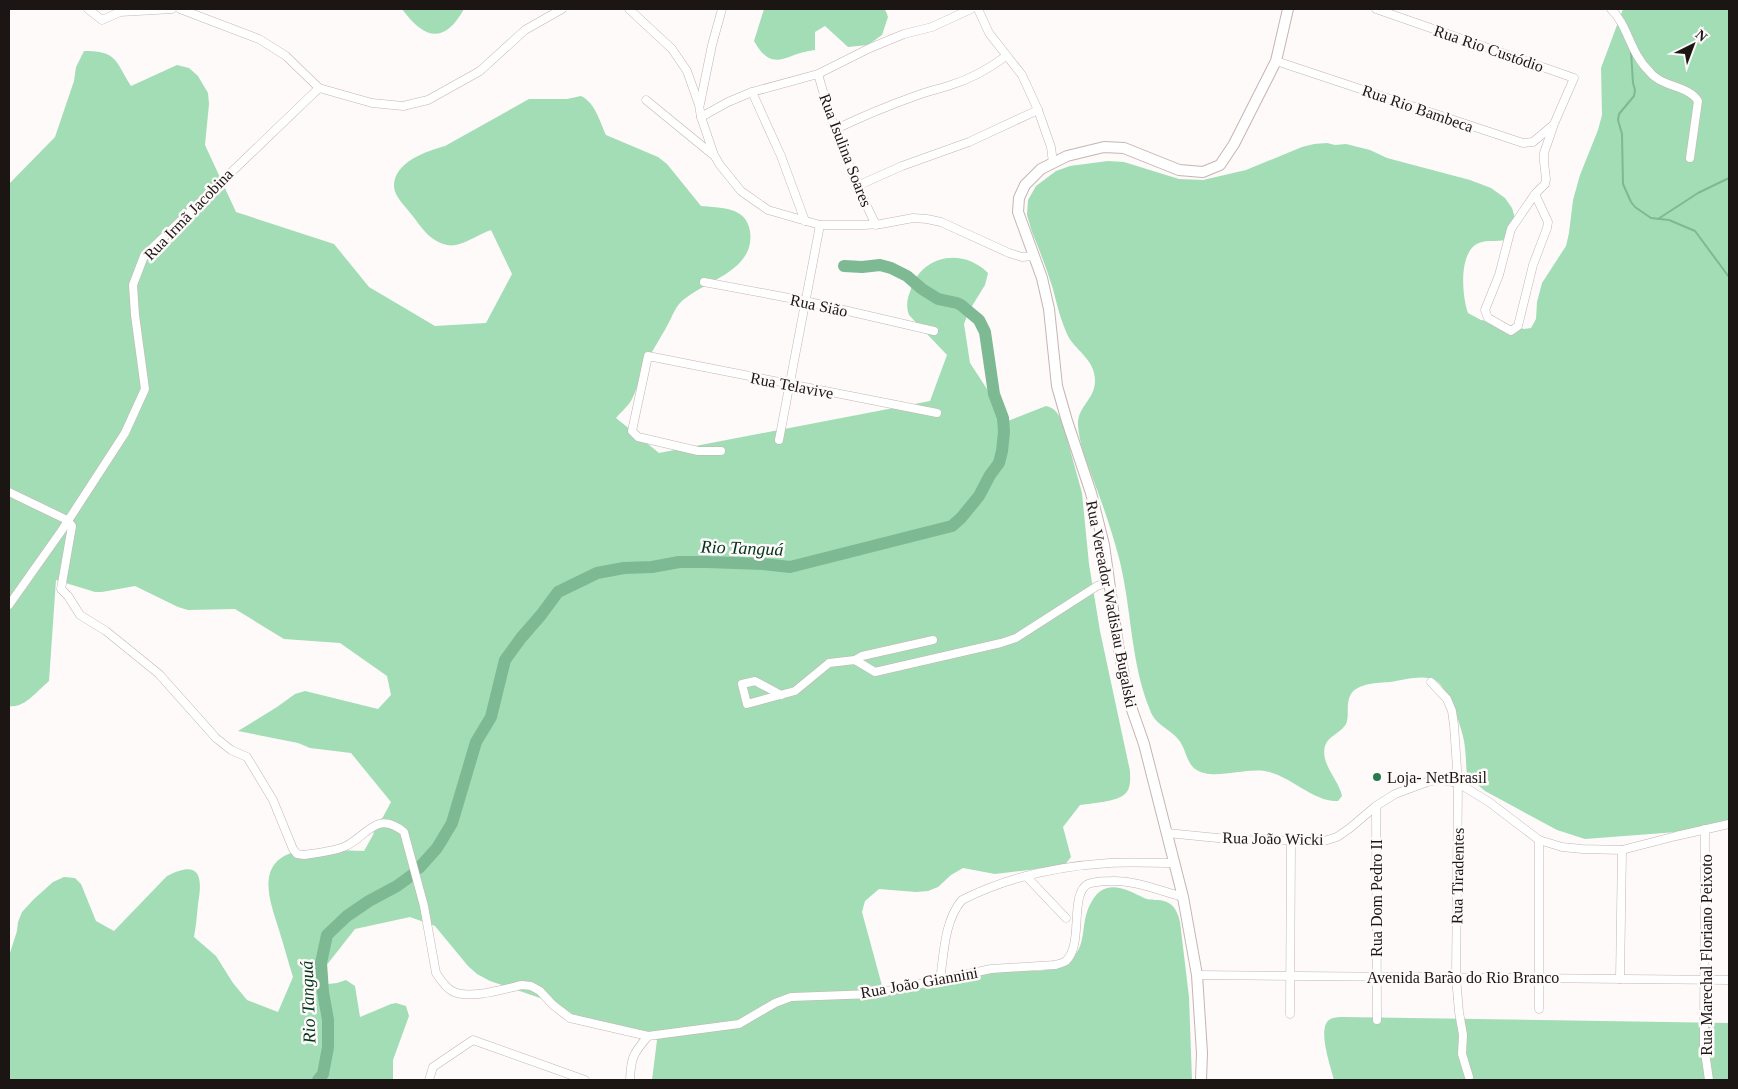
<svg xmlns="http://www.w3.org/2000/svg" width="1738" height="1089" font-family="Georgia,serif">
	<style>
		.green { fill: #a2ddb6 }
		.lines { fill: none; stroke-linecap: round; stroke-linejoin: round }
		.stream { stroke: #7db992; stroke-width: 2 }
		.river { stroke: #7db992; stroke-width: 12 }
		.street-casing { stroke: #c6b4b2; stroke-width: 9 }
		.secondary-casing { stroke: #c6b4b2; stroke-width: 12 }
		.street { stroke: #fff; stroke-width: 8 }
		.secondary { stroke: #fff; stroke-width: 10 }
		.poi-dot { fill: #277a4d; stroke: #fdfaf9; stroke-width: 2 }
		.labels { text-anchor: middle; stroke-width: 5; stroke-linejoin: round; paint-order: stroke }
		.street-label { font-size: 16px; fill: #1b1514; stroke: #fdfaf9 }
		.poi-label { font-size: 16px; fill: #1b1514; stroke: #fdfaf9; text-anchor: start }
		.water-label { font-size: 18px; font-style: italic; fill: #02341b; stroke: #fdfaf9 }
	</style>
	<rect width="100%" height="100%" fill="#fdfaf9"/>
	<g class="green">
		<path d="M402,9H464C444,45 424,39 402,9Z"/>
		<path d="M764,9H885L888,17L882,35L868,45L848,47L825,26L815,32V50C785,53 773,75 754,41Z"/>
		<path d="M1623,9H1729V828L1585,839L1557,830L1485,791L1467,776C1466,764 1466,753 1464,741C1462,728 1447,686 1435,680C1423,674 1403,680 1390,682C1378,683 1358,683 1351,694C1345,704 1350,715 1346,724C1341,733 1328,736 1325,746C1320,764 1339,780 1342,796L1338,801C1316,803 1291,777 1269,772C1247,766 1213,782 1195,769C1186,762 1186,748 1178,739C1169,728 1155,725 1150,710C1130,661 1132,609 1119,558C1112,532 1103,505 1093,479C1087,462 1079,444 1078,425C1077,404 1100,398 1094,373C1091,358 1075,349 1068,336C1061,321 1057,305 1053,289C1047,270 1040,251 1032,232L1027,215L1028,200L1036,186L1056,171L1070,166L1108,161L1124,162L1179,179L1203,180L1246,170L1302,147L1314,144L1327,143L1335,145L1346,144L1370,150L1387,158L1470,180L1491,188L1505,198L1512,208L1515,218L1506,240C1497,242 1483,239 1475,245C1459,257 1462,296 1468,313L1481,320L1501,323L1524,329L1531,328L1536,319L1537,302L1542,283L1566,246L1569,233L1573,200L1580,175L1598,130L1602,115L1601,68Z"/>
		<path d="M84,51C118,51 115,61 131,86L177,65L189,68L198,76L208,93L209,104L205,145L236,212L334,244L369,287L435,326L486,323L512,274L491,230C478,234 461,248 447,245C432,242 424,231 415,219C409,210 395,198 394,187C393,162 427,151 445,146L529,99H567L581,96C596,104 599,120 606,135L658,157L667,164L701,206C720,208 746,206 750,231C756,272 702,281 680,303C675,308 671,319 667,326C660,339 651,352 645,366C640,377 637,390 631,401C627,407 620,413 616,418L659,453L930,401L947,355L909,315C906,307 907,299 910,292C920,255 962,247 988,273L985,285L969,311L964,324L970,363L1008,421L1046,406C1056,408 1059,415 1063,424L1082,493L1089,564L1100,631L1130,771C1130,777 1131,784 1128,790C1123,802 1092,803 1080,805L1063,827L1071,857L1064,866L995,874L963,868L951,875L938,887L928,891L916,892L879,889L865,901L862,912L884,993C908,987 931,982 955,977C966,974 977,971 988,969C1011,967 1033,976 1056,967C1094,953 1076,927 1092,901C1105,878 1126,889 1144,898C1148,900 1151,899 1155,900C1171,900 1177,908 1180,922L1189,997L1192,1080H652L657,1040L615,1025L577,1020L543,999L490,981L477,974L468,966L435,926L410,917L355,929L322,971L328,984L337,983L346,980L355,986L360,1017L391,1004L396,1003L406,1006L409,1016L393,1060V1080H9V956L17,931L18,922L22,912L34,899L53,882L64,877L75,878L81,884L96,921L114,931L167,876C200,859 203,876 198,904C197,915 196,926 194,937L216,956L233,983L247,1000L278,1012L293,977C288,961 284,946 279,930C271,904 255,866 291,853C306,848 346,851 364,851L373,835L376,824L383,817L391,802L351,753L310,748L298,743L238,731L277,707L295,694L305,691L378,709L391,695L387,676L340,643L284,639L235,609L188,610L178,607L135,586L102,592H95L56,580L49,681C38,690 24,709 9,706V184L55,137L74,81L76,67Z"/>
		<path d="M1344,1017L1729,1023V1080H1334C1331,1067 1317,1029 1329,1020C1333,1017 1339,1017 1344,1017Z"/>
	</g>
	<g class="lines">
		<g class="stream">
			<path d="M1631,51L1633,83L1635,90L1634,96L1619,114L1618,120L1622,134L1623,184L1631,202L1635,207L1651,218L1669,220L1695,231L1729,277"/>
			<path d="M1658,219L1698,193L1729,178"/>
		</g>
		<g class="river">
			<path d="M419,868L437,848L452,823L476,742L491,717L505,660L521,638L541,615L558,592L597,573L624,568L652,567L679,562H707L763,564L790,567L952,526L961,518L979,496L990,475L999,463L1002,451L1004,432L1003,418L994,394L985,332L979,320L961,305L957,303L938,299L922,289L907,276L891,268L880,265L862,267L844,266"/>
			<path d="M318,1080L323,1074L328,1047V1020L323,992L321,963L327,935L347,916L369,901L397,886L412,875"/>
		</g>
		<g class="street-casing">
			<g id="street">
				<path d="M88,9L102,20L120,12L172,9"/>
				<path d="M180,9L259,39L286,56L319,88L372,103L403,106L428,100L480,71L525,30L562,9"/>
				<path d="M629,9L672,49L687,71L699,105L701,117L714,155L720,165L741,191L768,210L820,225H864L881,224L913,218L927,219L941,222L1009,253L1022,257L1034,256"/>
				<path d="M978,9L989,33L1022,75L1038,110L1051,147L1053,163"/>
				<path d="M1376,9L1574,78L1554,124L1544,153V162L1546,179L1545,184L1535,194L1511,229L1499,275L1485,310L1488,318L1511,331L1518,326L1533,265L1547,228L1548,222L1535,194"/>
				<path d="M1611,9C1628,25 1630,53 1649,71C1651,74 1655,77 1658,79C1670,87 1690,88 1698,101L1690,158"/>
				<path d="M1276,61L1523,143L1533,142L1552,126"/>
				<path d="M818,74L829,112L857,186L876,225"/>
				<path d="M752,92L781,156L805,221"/>
				<path d="M646,100L712,154"/>
				<path d="M700,104L712,45L722,9"/>
				<path d="M701,117L728,102L752,92L818,74L870,48L904,34L932,27L971,9"/>
				<path d="M836,129C863,116 890,105 918,95C928,91 938,89 948,86C968,80 989,69 1006,56"/>
				<path d="M857,186L902,166L969,142L1038,110"/>
				<path d="M704,282L805,301L934,331"/>
				<path d="M779,440L820,225"/>
				<path d="M721,451H698L638,437L632,431L648,356L937,413"/>
				<path d="M9,492L67,520L72,526L61,589L68,596L80,615L106,631L159,674L216,738L231,750L247,757L273,800L293,849L297,854L304,855C316,853 336,851 346,846C368,835 377,810 404,832L424,906L436,973C441,980 445,987 452,991C468,1000 504,989 522,985L531,986L540,991L553,1005L570,1018L648,1036"/>
				<path d="M9,605L62,530L125,433L145,389L135,315L133,285L144,256L319,88"/>
				<path d="M855,660L862,656L933,640"/>
				<path d="M1431,682L1447,699L1452,711L1454,725L1458,783L1456,977L1459,1012L1463,1035L1462,1054L1469,1077"/>
				<path d="M781,695L755,681L742,684L747,704L795,691L829,663L855,660L875,672L1001,643L1016,638L1097,586L1109,582"/>
				<path d="M1376,806L1377,1020"/>
				<path d="M1705,829L1704,1045L1709,1080"/>
				<path d="M1167,833L1238,840L1324,841L1337,837L1350,828L1376,806L1395,794L1430,781L1443,780L1458,783L1489,802L1539,840L1562,847L1582,849L1622,850L1676,836L1729,824"/>
				<path d="M1026,876L1066,918"/>
				<path d="M1197,975L1729,980"/>
				<path d="M1620,979L1622,850"/>
				<path d="M940,980C944,954 944,921 962,900C1007,877 1059,866 1110,863C1132,862 1154,863 1175,863"/>
				<path d="M1539,1009V840"/>
				<path d="M1290,1014L1291,842"/>
				<path d="M429,1080L433,1067L473,1040L585,1080"/>
				<path d="M630,1080C631,1057 633,1054 648,1036L739,1024L775,1003L791,997L873,994L991,969L1055,965C1059,964 1063,963 1066,961C1084,944 1069,894 1088,884C1094,882 1105,881 1111,881C1135,880 1161,891 1183,897"/>
			</g>
		</g>
		<g class="secondary-casing">
			<path id="secondary" d="M1201,1080L1202,1053L1197,975L1183,897L1144,744L1129,701L1118,645L1104,545L1091,493L1067,421L1057,386L1049,309L1042,278L1018,212L1019,198L1025,185L1041,169L1067,156L1104,147L1124,148L1179,170L1203,172L1220,165L1234,144L1276,61L1288,9"/>
		</g>
		<use href="#street" class="street"/>
		<use href="#secondary" class="secondary"/>
	</g>
	<circle class="poi-dot" cx="1377" cy="777" r="5"/>
	<g class="labels">
		<g class="street-label">
			<text transform="translate(1489 48) rotate(19)" y="6">Rua Rio Custódio</text>
			<text transform="translate(1418 108) rotate(19)" y="6">Rua Rio Bambeca</text>
			<text transform="translate(846 150) rotate(69)" y="6">Rua Isulina Soares</text>
			<text transform="translate(188 214) rotate(-46)" y="6">Rua Irmã Jacobina</text>
			<text transform="translate(819 305) rotate(12)" y="6">Rua Sião</text>
			<text transform="translate(792 385) rotate(11)" y="6">Rua Telavive</text>
			<text transform="translate(1112 604) rotate(79)" y="6">Rua Vereador Wadislau Bugalski</text>
			<text transform="translate(1273 838) rotate(1)" y="6">Rua João Wicki</text>
			<text transform="translate(1457 876) rotate(-89)" y="6">Rua Tiradentes</text>
			<text transform="translate(1376 898) rotate(-90)" y="6">Rua Dom Pedro II</text>
			<text transform="translate(1706 955) rotate(-90)" y="6">Rua Marechal Floriano Peixoto</text>
			<text x="1463" y="983">Avenida Barão do Rio Branco</text>
			<text transform="translate(919 982) rotate(-10)" y="6">Rua João Giannini</text>
		</g>
		<g class="poi-label">
			<text x="1387" y="783">Loja- NetBrasil</text>
		</g>
		<g class="water-label">
			<text transform="translate(742 548) rotate(2)" y="6">Rio Tanguá</text>
			<text transform="translate(308 1002) rotate(-92)" y="6">Rio Tanguá</text>
		</g>
	</g>
	<rect width="1738" height="1089" fill="none" stroke="#1b1514" stroke-width="20"/>
	<g transform="translate(1693 45) rotate(42)" stroke="#fdfaf9" stroke-width="4" paint-order="stroke">
	<path d="M0-4L9 19L0 12L-9 19Z" fill="#1b1514"/>
	<text y="-8" font-size="14" font-weight="bold" text-anchor="middle" fill="#1b1514">N</text>
	</g>
</svg>
